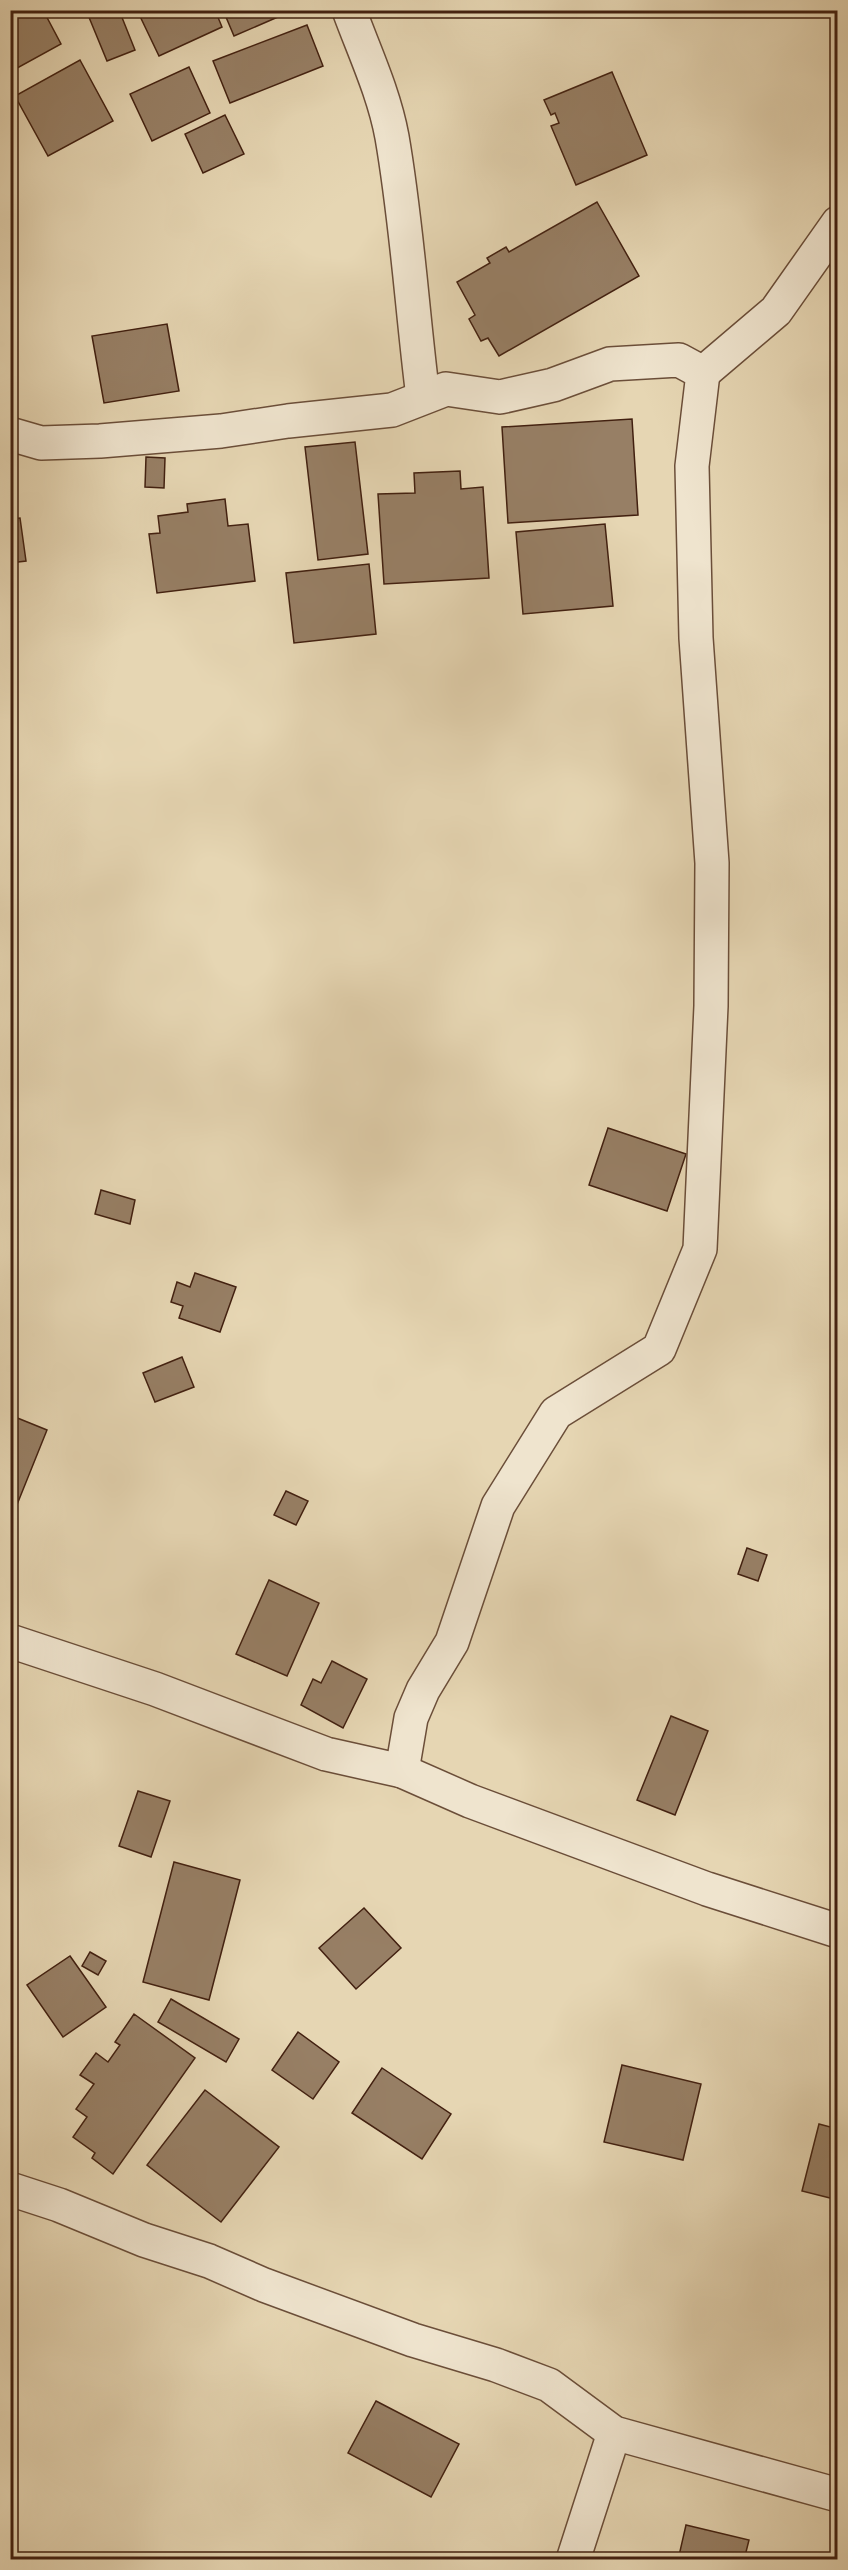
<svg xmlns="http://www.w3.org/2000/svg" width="848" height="2570" font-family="'IM FELL English',serif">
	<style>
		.building { fill: #977f65; stroke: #422010; stroke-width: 1.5 }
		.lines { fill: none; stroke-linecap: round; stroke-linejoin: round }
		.minor-casing { stroke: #6b4e39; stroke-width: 36 }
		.minor { stroke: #efe4ce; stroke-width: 33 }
	</style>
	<rect width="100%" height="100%" fill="#e6d6b3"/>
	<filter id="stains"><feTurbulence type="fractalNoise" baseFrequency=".00333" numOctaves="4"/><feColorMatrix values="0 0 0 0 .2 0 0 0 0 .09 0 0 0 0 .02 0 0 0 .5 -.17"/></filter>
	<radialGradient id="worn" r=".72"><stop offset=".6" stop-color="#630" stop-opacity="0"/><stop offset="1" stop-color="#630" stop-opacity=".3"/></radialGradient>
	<g class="building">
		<path d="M10,10H43L61,44L10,72Z"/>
		<path d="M86,10H119L135,50L107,61Z"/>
		<path d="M137,10H215L222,27L159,56Z"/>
		<path d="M223,10H294L234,36Z"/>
		<path d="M307,25L323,66L230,103L213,61Z"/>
		<path d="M80,60L113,121L48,156L15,96Z"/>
		<path d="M189,67L210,113L152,141L130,94Z"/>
		<path d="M612,72L647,155L576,185L551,126L559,123L555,113L551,115L544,100Z"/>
		<path d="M225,115L244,154L203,173L185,134Z"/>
		<path d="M597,202L639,276L499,356L488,338L481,341L469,319L475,315L457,282L490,263L487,258L506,247L509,252Z"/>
		<path d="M167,324L179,391L104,403L92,336Z"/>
		<path d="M632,419L638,515L508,523L502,427Z"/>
		<path d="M355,442L368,554L318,560L305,447Z"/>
		<path d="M146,457L165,458L164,488L145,487Z"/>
		<path d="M460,471L461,489L483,487L489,578L384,584L378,494L415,493L414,473Z"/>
		<path d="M225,499L228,526L248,524L255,581L157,593L149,534L160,533L158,516L188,512L187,504Z"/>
		<path d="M20,518L26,561L10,563V519Z"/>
		<path d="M605,524L613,606L523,614L516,532Z"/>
		<path d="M369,564L376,634L294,643L286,573Z"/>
		<path d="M608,1128L686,1154L667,1211L589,1185Z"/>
		<path d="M101,1190L135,1200L130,1224L95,1214Z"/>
		<path d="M195,1273L236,1287L220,1332L179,1318L183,1306L171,1302L177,1282L190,1287Z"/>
		<path d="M182,1357L194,1387L155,1402L143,1373Z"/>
		<path d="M10,1415L47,1430L10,1522Z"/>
		<path d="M286,1491L308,1501L296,1525L274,1515Z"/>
		<path d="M747,1548L767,1555L758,1581L738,1574Z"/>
		<path d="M269,1580L319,1603L287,1676L236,1654Z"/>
		<path d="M332,1661L367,1679L343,1728L301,1705L313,1679L321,1683Z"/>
		<path d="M671,1716L708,1731L675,1815L637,1800Z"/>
		<path d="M138,1791L170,1801L151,1857L119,1846Z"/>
		<path d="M174,1862L240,1880L209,2000L143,1982Z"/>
		<path d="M364,1908L401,1948L356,1989L319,1948Z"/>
		<path d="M90,1952L106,1961L98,1975L82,1966Z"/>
		<path d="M70,1956L106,2007L63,2037L27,1985Z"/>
		<path d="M171,1999L239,2039L226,2062L158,2022Z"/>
		<path d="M134,2014L195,2058L113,2174L92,2158L95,2153L73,2137L87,2117L76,2109L94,2084L80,2075L96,2053L108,2062L120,2045L115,2042Z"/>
		<path d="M298,2032L339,2062L313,2099L272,2070Z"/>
		<path d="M622,2065L701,2084L683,2160L604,2142Z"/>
		<path d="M382,2068L451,2114L422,2159L352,2113Z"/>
		<path d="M205,2090L279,2147L221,2222L147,2165Z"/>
		<path d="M819,2124L838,2129V2200L802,2191Z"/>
		<path d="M376,2401L459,2444L431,2497L348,2453Z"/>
		<path d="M686,2525L749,2540L744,2560H678Z"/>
	</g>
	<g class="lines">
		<g class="minor-casing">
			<g id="minor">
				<path d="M349,10C364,51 384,93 392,137C407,223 412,310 423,397"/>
				<path d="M703,373L776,311L838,223"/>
				<path d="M10,434L41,443L100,441L221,431L288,421L392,410L446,389L500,397L553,385L610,364L679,360L703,373L692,466L696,638L712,863L711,1006L700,1249L659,1349L556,1413L498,1506L452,1642L423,1690L411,1718L402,1771"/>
				<path d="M10,1641L155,1689L326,1754L402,1771L470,1801L707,1889L838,1931"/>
				<path d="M10,2189L59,2205L144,2240L209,2261L264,2285L413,2340L496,2365L549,2385L614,2433L838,2495"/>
				<path d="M573,2560L614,2433"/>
			</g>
		</g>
		<use href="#minor" class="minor"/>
	</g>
	<rect width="848" height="2570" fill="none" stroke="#e6d6b3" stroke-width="36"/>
	<rect x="12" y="12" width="824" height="2546" fill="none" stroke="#422010" stroke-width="3"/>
	<rect x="18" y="18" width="812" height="2534" fill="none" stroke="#422010" stroke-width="1.5"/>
	<rect width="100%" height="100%" filter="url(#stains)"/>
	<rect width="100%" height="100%" fill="url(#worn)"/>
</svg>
